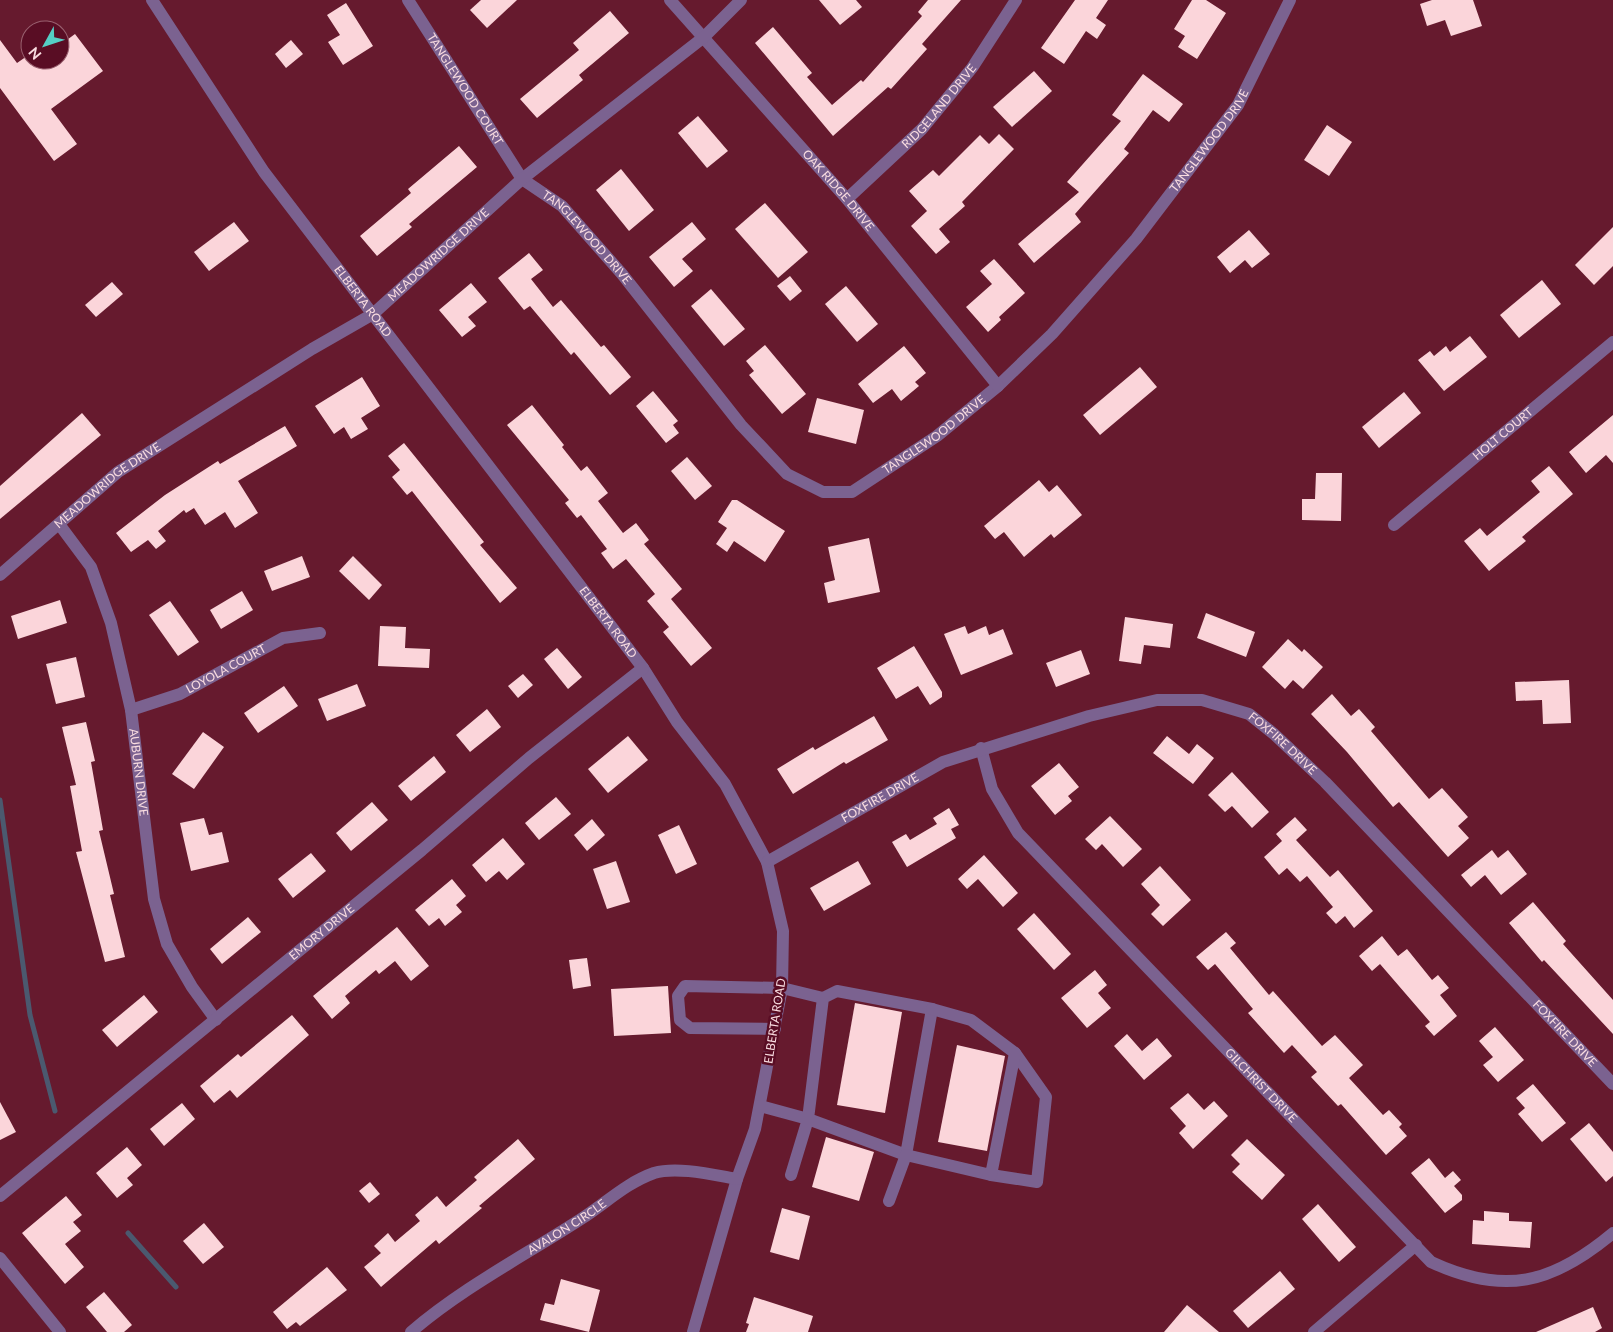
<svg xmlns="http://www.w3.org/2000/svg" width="1613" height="1332" font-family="Lato,sans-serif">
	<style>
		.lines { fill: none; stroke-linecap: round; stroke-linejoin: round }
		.stream { stroke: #4b596f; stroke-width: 5 }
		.building { fill: #fbd5da }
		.minor { stroke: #7b6290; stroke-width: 12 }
		.labels { text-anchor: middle; stroke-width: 5; stroke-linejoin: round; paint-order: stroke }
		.street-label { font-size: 12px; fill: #f9dce0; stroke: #590d24 }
	</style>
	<rect width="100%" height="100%" fill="#661a2e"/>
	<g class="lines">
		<g class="stream">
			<path d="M0,800L30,1015L55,1111"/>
			<path d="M128,1233L176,1287"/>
		</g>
	</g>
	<g class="building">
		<path d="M481,0H517L487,28L470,10Z"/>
		<path d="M819,0H856L862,7L840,25Z"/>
		<path d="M928,0H961L922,44L927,49L891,89L888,87L833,136L755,43L773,27L812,73L807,77L832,105L861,80L863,82L922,16L918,12Z"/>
		<path d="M1075,0H1108L1096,18L1106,25L1097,39L1086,31L1064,64L1041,48Z"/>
		<path d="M1192,0H1206L1226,13L1197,59L1178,47L1185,36L1174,29Z"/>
		<path d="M1432,0H1473L1482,26L1451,36L1445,20L1427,26L1420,4Z"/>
		<path d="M346,3L373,46L343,65L328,42L340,35L327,15Z"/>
		<path d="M610,11L629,33L579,75L583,80L537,118L520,99L579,50L573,43Z"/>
		<path d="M75,34L103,71L51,109L77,144L54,161L0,88V40L17,63L30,54V60H60V45Z"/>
		<path d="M291,40L303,54L286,68L275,54Z"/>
		<path d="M1034,71L1052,91L1012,127L993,107Z"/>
		<path d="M1143,74L1183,104L1169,122L1153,110L1124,149L1129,153L1075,214L1081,222L1034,263L1018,244L1079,192L1067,182L1121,121L1112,115Z"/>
		<path d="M698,116L728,151L707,168L678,133Z"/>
		<path d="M1327,125L1352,142L1329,176L1304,160Z"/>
		<path d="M999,134L1014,149L962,202L965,206L939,229L950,242L936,254L911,226L927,211L909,191L933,170L939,176L980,135L989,144Z"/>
		<path d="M459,146L477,167L409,224L412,227L377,256L360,236L411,193L408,189Z"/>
		<path d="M621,169L654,210L629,231L596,190Z"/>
		<path d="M765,203L808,252L778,278L735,229Z"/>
		<path d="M234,222L249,241L209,271L194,252Z"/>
		<path d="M692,222L706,239L682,259L693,271L674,287L649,257Z"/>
		<path d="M1613,227V266L1594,285L1575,265Z"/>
		<path d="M1249,230L1270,254L1252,268L1245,260L1230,273L1217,257Z"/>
		<path d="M529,253L543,270L531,279L553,307L561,300L601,347L604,345L631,377L610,395L574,352L571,355L530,306L524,310L498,278Z"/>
		<path d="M994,259L1025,293L999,317L1001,320L988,332L966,307L992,284L980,271Z"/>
		<path d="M790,276L802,291L790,301L777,286Z"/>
		<path d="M1542,280L1561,304L1519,338L1500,315Z"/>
		<path d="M112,282L123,294L96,317L85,305Z"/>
		<path d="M471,283L487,302L468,317L476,326L462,337L439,310Z"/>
		<path d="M846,286L878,324L857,342L825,304Z"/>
		<path d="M711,289L745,329L724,346L691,306Z"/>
		<path d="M1470,336L1487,357L1444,391L1418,360L1430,351L1434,356L1446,346L1450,352Z"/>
		<path d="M765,345L806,394L782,414L749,375L754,371L746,361Z"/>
		<path d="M904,346L926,373L915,382L919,386L901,401L892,389L873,403L858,384Z"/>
		<path d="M1140,367L1157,387L1100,435L1083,415Z"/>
		<path d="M362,377L380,406L361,418L368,429L351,439L344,427L334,434L315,406Z"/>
		<path d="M653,391L678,421L673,425L679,433L666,443L636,406Z"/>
		<path d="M1404,392L1421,413L1379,448L1362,427Z"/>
		<path d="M817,398L864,410L856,444L808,432Z"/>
		<path d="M532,405L564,445L562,447L581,471L587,466L608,493L598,501L623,533L636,523L649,540L644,544L682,589L671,599L712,648L691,666L663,632L669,627L647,601L655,594L626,559L613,569L601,553L607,549L581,515L577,518L565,503L569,500L507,425Z"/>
		<path d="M82,413L101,435L0,519V486Z"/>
		<path d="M1613,415V463L1606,455L1586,473L1569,452Z"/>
		<path d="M285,426L297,446L238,481L258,513L235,528L225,512L205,525L194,508L186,513L184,510L158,531L166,541L156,549L148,540L131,552L116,533L165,495L218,461L220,464Z"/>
		<path d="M404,443L484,542L480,545L517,588L500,603L412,491L407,495L392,477L400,470L388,456Z"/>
		<path d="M687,457L712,486L695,500L671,471Z"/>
		<path d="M1549,466L1573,494L1522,537L1526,541L1489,571L1464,541L1480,528L1487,536L1540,492L1531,481Z"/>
		<path d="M1316,473H1342L1341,521L1302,520V499H1315Z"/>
		<path d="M1039,480L1049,492L1057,485L1082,515L1054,538L1051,534L1024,557L1004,532L995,539L984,526Z"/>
		<path d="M732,500H737L785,531L765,562L734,541L727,552L716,544L727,528L718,522Z"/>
		<path d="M869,538L880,592L828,603L824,583L835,580L828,547Z"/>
		<path d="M302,556L310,577L272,591L264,571Z"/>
		<path d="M353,556L382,585L369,600L339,571Z"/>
		<path d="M242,591L253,610L221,629L210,610Z"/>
		<path d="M60,600L67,623L18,639L11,616Z"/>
		<path d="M170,601L199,642L178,656L149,615Z"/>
		<path d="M1206,613L1255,632L1246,657L1197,638Z"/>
		<path d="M1125,617L1173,624L1170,648L1144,645L1141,664L1119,661Z"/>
		<path d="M380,626L406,627L405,648L430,649L429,668L378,666Z"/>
		<path d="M965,626L968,634L986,626L989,635L1003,629L1013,654L961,675L944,634Z"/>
		<path d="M1288,639L1302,652L1304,649L1323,667L1303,689L1293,680L1285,689L1262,667Z"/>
		<path d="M914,646L942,692V697L930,705L918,686L896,699L877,668Z"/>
		<path d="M557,648L582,677L568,689L544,659Z"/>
		<path d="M1081,650L1090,674L1056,687L1046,663Z"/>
		<path d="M76,657L85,697L56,704L46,664Z"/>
		<path d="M523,674L533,685L518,698L508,686Z"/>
		<path d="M1569,680L1571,723L1543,724L1542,700L1516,701L1515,682Z"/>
		<path d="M357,684L366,706L327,721L318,699Z"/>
		<path d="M284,686L298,706L258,733L244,713Z"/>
		<path d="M1332,694L1351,716L1359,709L1375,727L1371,731L1429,799L1442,788L1468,817L1458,826L1469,838L1448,857L1399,802L1393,807L1347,752L1311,714Z"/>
		<path d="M487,709L501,727L470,752L456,735Z"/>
		<path d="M874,716L888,740L846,764L844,762L793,794L777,769L813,747L815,750Z"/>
		<path d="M86,722L95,761L91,762L103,830L99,831L114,894L110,895L125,957L105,962L76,852L82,851L70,786L76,785L62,727Z"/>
		<path d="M203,732L224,747L194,789L172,774Z"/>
		<path d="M628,736L648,760L608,793L588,769Z"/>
		<path d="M1167,736L1189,754L1197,744L1214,758L1193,784L1153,753Z"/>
		<path d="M434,756L446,772L411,801L398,786Z"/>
		<path d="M1059,763L1079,787L1068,796L1072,801L1055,815L1031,786Z"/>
		<path d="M1232,772L1269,812L1252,828L1232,806L1225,812L1208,795Z"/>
		<path d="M556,797L571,814L539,840L525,823Z"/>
		<path d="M372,802L388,820L351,851L336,833Z"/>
		<path d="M949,808L959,825L951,829L956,838L907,867L892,842L906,834L910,840L937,824L933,818Z"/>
		<path d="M1110,816L1142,849L1123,867L1102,844L1096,850L1085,839Z"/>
		<path d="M1295,817L1307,830L1296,840L1330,877L1338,870L1373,911L1354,928L1345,916L1336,924L1326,913L1333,907L1307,876L1300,882L1287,868L1279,875L1264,857L1282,841L1276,834Z"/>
		<path d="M204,818L209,835L222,832L229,862L191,871L180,823Z"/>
		<path d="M592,819L605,835L587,851L574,835Z"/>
		<path d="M679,825L697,864L676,874L658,835Z"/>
		<path d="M503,838L525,864L507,880L499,871L486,882L472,865Z"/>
		<path d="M1492,850L1498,858L1508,850L1527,874L1501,895L1485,875L1471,887L1461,875Z"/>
		<path d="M311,853L326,871L293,898L278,879Z"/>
		<path d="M984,855L1018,893L1003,907L978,879L967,889L958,879Z"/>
		<path d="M616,861L630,902L607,909L593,869Z"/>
		<path d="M858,861L871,884L824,911L810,888Z"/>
		<path d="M1160,866L1191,900L1163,926L1151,914L1160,905L1141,884Z"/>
		<path d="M452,879L466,896L456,905L462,912L445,926L439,918L429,926L415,910Z"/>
		<path d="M1533,902L1566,941L1563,944L1613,1000V1034L1544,960L1542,962L1509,923Z"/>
		<path d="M1034,913L1071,954L1054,970L1017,929Z"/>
		<path d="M248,917L261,932L222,964L210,949Z"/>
		<path d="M397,927L429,966L411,981L395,961L379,974L376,970L345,996L350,1003L332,1019L313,996Z"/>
		<path d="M1226,932L1236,943L1230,948L1269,995L1273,991L1322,1046L1335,1035L1363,1065L1349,1078L1383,1115L1389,1110L1402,1124L1399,1127L1407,1136L1386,1155L1341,1104L1338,1106L1311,1077L1317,1072L1292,1045L1284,1053L1248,1013L1253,1009L1215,964L1208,970L1196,957Z"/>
		<path d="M1382,936L1398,956L1407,949L1432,980L1438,975L1449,988L1440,995L1457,1016L1434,1036L1425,1026L1430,1022L1380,964L1372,971L1359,956Z"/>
		<path d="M587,958L591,986L573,989L569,960Z"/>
		<path d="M1095,970L1107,985L1098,993L1111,1008L1087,1028L1061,998Z"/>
		<path d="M668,986L671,1033L614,1036L611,989Z"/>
		<path d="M144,995L158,1012L117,1047L102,1030Z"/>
		<path d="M855,1003L902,1012L885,1113L837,1105Z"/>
		<path d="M292,1015L309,1035L237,1098L230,1090L214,1103L200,1086L238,1054L241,1057Z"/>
		<path d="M1495,1027L1524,1060L1498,1082L1483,1065L1493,1057L1479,1041Z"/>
		<path d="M1127,1034L1142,1051L1157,1038L1172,1056L1144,1080L1114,1046Z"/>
		<path d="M957,1045L1005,1056L987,1151L938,1142Z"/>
		<path d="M1533,1084L1566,1123L1542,1142L1518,1114L1525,1108L1516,1098Z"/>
		<path d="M1188,1093L1204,1110L1214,1101L1228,1116L1193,1149L1179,1133L1186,1126L1170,1108Z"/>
		<path d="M0,1102L16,1132L0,1140Z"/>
		<path d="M182,1103L195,1119L164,1146L150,1129Z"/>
		<path d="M1589,1123L1613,1152V1176L1606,1182L1570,1139Z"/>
		<path d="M826,1137L874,1152L859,1201L812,1187Z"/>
		<path d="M518,1139L535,1159L479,1206L482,1208L439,1244L436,1240L381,1287L364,1267L381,1253L374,1246L388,1233L395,1242L420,1221L415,1215L437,1196L446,1207L477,1180L474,1177Z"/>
		<path d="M1247,1139L1285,1175L1262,1200L1232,1172L1240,1164L1231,1155Z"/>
		<path d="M127,1147L142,1165L127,1178L133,1185L117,1198L96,1173Z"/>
		<path d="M1429,1158L1445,1178L1453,1171L1461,1180L1454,1186L1462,1195V1200L1445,1213L1411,1173Z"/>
		<path d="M370,1182L380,1194L369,1203L359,1191Z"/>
		<path d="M66,1196L82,1215L73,1222L81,1231L65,1244L84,1267L65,1284L22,1233Z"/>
		<path d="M1318,1204L1356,1247L1339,1262L1302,1219Z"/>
		<path d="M782,1208L810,1216L799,1260L770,1252Z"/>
		<path d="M1484,1211L1509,1213V1221L1532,1222L1530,1248L1472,1244L1473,1220L1484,1221Z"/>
		<path d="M204,1223L224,1247L203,1264L183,1241Z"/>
		<path d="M327,1267L347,1290L300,1326L296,1322L287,1329L273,1312Z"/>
		<path d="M1280,1271L1295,1289L1248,1328L1233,1311Z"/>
		<path d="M561,1279L600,1290L589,1332L540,1320L545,1303L554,1305Z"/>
		<path d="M104,1292L132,1325L124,1332H107L86,1307Z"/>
		<path d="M754,1297L813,1316L808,1332H746L749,1324L746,1323Z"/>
		<path d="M1187,1305L1219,1332H1164Z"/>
		<path d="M1593,1307L1602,1328L1595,1332H1536Z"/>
	</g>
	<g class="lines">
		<g class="minor">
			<path id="s1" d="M152,0L264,172L643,668L677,722L725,784L767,862L783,931L782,988L755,1129L737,1179L693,1332"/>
			<path id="s2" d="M408,0L522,179L562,206L622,274L741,425L787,474L823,492H852L937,436L998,386L1052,334L1136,239L1238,105L1290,0"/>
			<path id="s3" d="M670,0L847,199L998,386"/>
			<path id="s4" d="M847,199L922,129L972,68L1016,0"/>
			<path id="s5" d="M59,524L91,567L111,623L131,710L154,899L167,944L192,987L216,1020"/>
			<path id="s6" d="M1394,525L1613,342"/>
			<path id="s7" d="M0,575L118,472L312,349L373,314L522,179L704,37L741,0"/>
			<path id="s8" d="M131,710L180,694L283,638L320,633"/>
			<path id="s9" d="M981,748L992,789L1018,833L1431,1262C1504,1296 1552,1284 1613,1233"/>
			<path id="s10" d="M767,862L943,762L1089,716L1157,700H1202L1249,714L1274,734L1325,782L1613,1084"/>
			<path d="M775,1029L690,1028L680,1020L678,996L685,986L782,988L823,998"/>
			<path d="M760,1106L808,1119L906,1155L932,1009L837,991L823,998L808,1119L791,1175"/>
			<path d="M991,1175L1037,1182L1046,1097L1015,1053"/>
			<path id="s11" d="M0,1196L422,850L529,758L643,668"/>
			<path d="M889,1201L906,1155L991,1175L1015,1053L971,1020L932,1009"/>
			<path d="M0,1258L60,1332"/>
			<path id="s12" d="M411,1332C462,1288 524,1256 581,1219C606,1203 626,1183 654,1173C677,1166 714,1175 737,1179"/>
			<path d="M1314,1332L1416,1245"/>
		</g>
	</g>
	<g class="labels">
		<g class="street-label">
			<text dy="4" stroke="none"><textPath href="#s2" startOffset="106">TANGLEWOOD COURT</textPath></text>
			<text dy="4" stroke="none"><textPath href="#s4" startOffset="131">RIDGELAND DRIVE</textPath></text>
			<text dy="4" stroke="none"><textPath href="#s2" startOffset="1185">TANGLEWOOD DRIVE</textPath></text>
			<text dy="4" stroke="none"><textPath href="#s3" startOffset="254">OAK RIDGE DRIVE</textPath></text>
			<text dy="4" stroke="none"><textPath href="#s2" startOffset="300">TANGLEWOOD DRIVE</textPath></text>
			<text dy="4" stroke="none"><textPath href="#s7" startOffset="545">MEADOWRIDGE DRIVE</textPath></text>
			<text dy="4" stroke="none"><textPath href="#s1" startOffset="368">ELBERTA ROAD</textPath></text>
			<text dy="4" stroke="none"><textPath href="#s6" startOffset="142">HOLT COURT</textPath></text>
			<text dy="4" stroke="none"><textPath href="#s2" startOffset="780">TANGLEWOOD DRIVE</textPath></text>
			<text dy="4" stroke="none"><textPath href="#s7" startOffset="140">MEADOWRIDGE DRIVE</textPath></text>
			<text dy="4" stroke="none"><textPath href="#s1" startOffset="772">ELBERTA ROAD</textPath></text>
			<text dy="4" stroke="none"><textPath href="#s8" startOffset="104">LOYOLA COURT</textPath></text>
			<text dy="4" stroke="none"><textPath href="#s10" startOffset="564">FOXFIRE DRIVE</textPath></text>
			<text dy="4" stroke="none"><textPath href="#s5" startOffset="265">AUBURN DRIVE</textPath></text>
			<text dy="4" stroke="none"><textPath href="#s10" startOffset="130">FOXFIRE DRIVE</textPath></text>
			<text dy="4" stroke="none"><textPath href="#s11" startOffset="416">EMORY DRIVE</textPath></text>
			<text transform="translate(775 1021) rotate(-81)" y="4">ELBERTA ROAD</text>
			<text dy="4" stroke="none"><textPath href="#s10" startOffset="969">FOXFIRE DRIVE</textPath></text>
			<text dy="4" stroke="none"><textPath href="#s9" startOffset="444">GILCHRIST DRIVE</textPath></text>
			<text dy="4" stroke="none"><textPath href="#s12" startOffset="188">AVALON CIRCLE</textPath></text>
		</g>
	</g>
	<g transform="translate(45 45) rotate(230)"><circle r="24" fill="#590d24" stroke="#99606f"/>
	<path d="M0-4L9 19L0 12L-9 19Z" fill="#55cec5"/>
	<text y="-8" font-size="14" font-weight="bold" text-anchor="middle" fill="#f9dce0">N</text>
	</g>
</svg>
